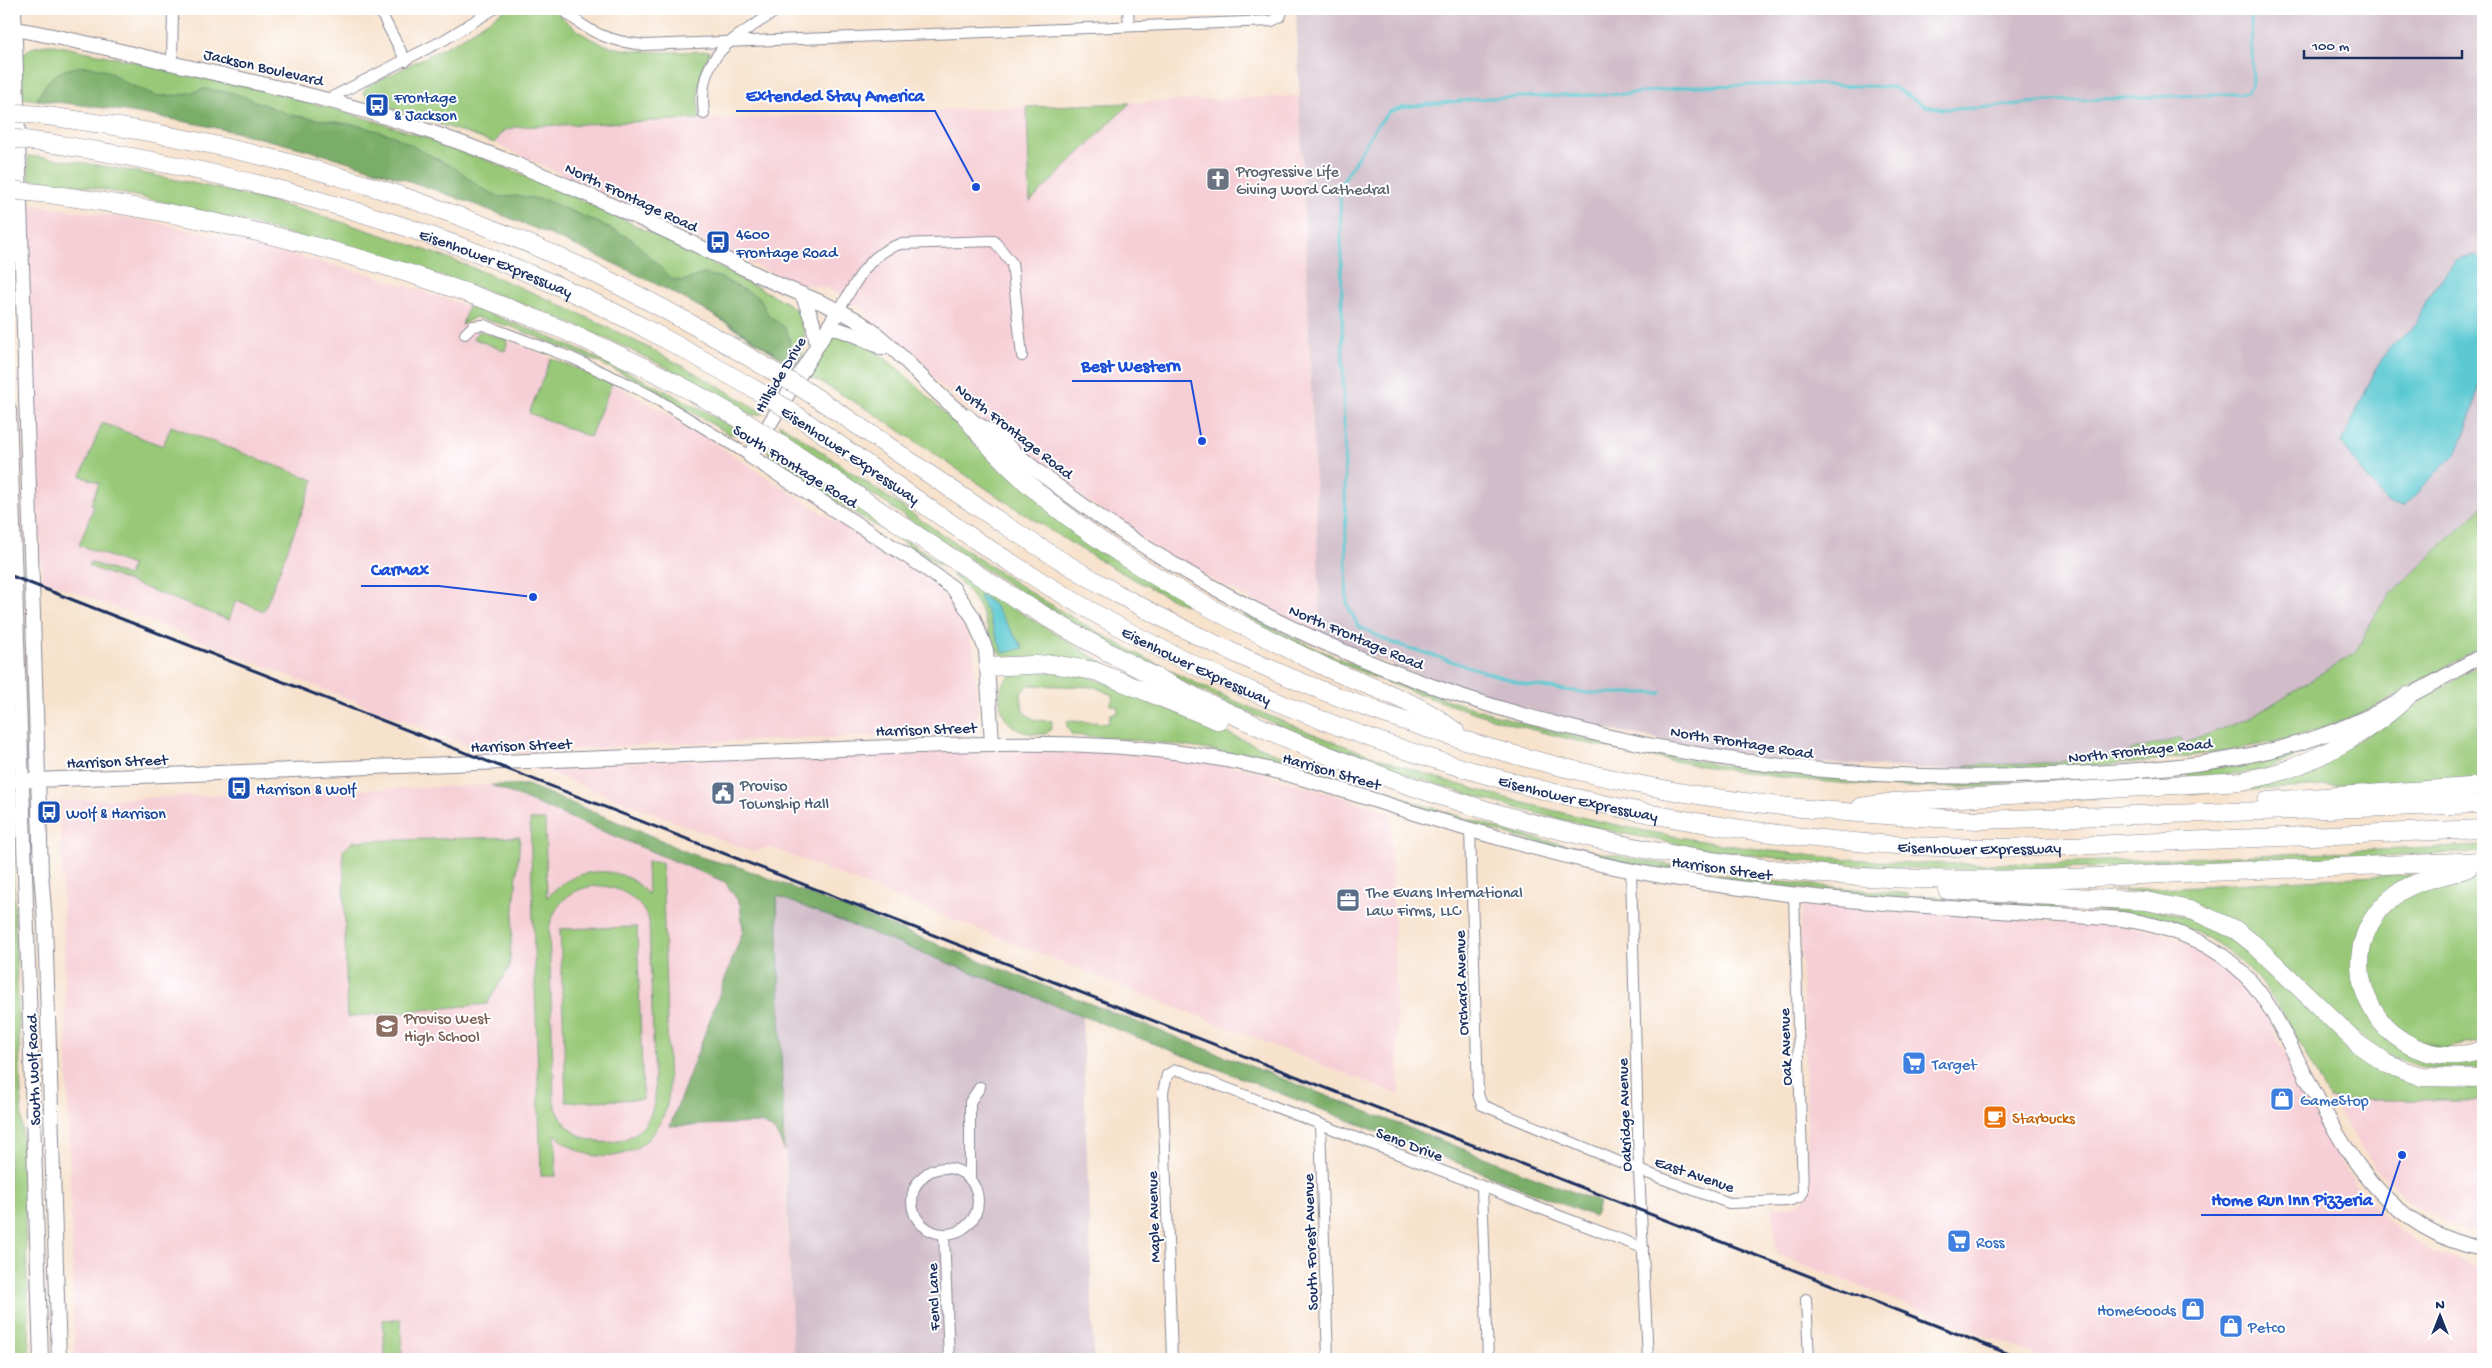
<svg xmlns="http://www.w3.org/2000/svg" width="2492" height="1368" font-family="'Gochi Hand',sans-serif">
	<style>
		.built { fill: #f6cfd6 }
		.industrial { fill: #d1bdc9 }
		.green { fill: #99c978; stroke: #5a7c6b; fill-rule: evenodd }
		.forest { fill: #7aad68; stroke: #4a6e63 }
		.water { fill: #5cc9d2; stroke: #3c7c98 }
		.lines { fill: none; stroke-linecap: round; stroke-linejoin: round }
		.stream { stroke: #5cc9d2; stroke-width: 3 }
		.minor-casing { stroke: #898895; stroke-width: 12 }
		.secondary-casing { stroke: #898895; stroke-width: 16 }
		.motorway-casing { stroke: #898895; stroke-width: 19 }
		.minor { stroke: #fff; stroke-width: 10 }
		.secondary { stroke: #fff; stroke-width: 14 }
		.motorway { stroke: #fff; stroke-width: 18 }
		.rail { stroke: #1b2f5e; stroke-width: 3 }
		.motorway-bridge-casing { stroke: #898895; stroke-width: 19; stroke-linecap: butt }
		.motorway-bridge { stroke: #fff; stroke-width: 18 }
		.labels { text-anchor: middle; stroke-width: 4; stroke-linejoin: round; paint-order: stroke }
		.street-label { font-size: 16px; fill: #1b2f5e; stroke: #fff }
		.transit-label { font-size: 16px; fill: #164399; stroke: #fff; text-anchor: start }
		.worship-label { font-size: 16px; fill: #5b616d; stroke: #fff; text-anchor: start }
		.service-label { font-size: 16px; fill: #4e5e75; stroke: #fff; text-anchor: start }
		.education-label { font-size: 16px; fill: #785e54; stroke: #fff; text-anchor: start }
		.shop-label { font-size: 16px; fill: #366cbe; stroke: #fff; text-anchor: start }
		.food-label { font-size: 16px; fill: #c56008; stroke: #fff; text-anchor: start }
		.leader { fill: none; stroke: #1d4ed8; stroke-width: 2 }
		.callout-dot { fill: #1d4ed8; stroke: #fff; stroke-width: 2 }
		.callout-label { font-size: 18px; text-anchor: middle; font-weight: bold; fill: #1d4ed8; stroke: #fff; stroke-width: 4; stroke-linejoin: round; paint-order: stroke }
	</style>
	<rect width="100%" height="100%" fill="#fff"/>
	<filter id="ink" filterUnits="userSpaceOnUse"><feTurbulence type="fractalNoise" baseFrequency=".02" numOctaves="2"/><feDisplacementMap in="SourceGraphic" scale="10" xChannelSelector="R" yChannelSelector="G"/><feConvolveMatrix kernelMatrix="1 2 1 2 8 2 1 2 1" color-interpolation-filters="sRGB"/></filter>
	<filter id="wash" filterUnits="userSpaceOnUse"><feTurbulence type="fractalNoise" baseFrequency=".0096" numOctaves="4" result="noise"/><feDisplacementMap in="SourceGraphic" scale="20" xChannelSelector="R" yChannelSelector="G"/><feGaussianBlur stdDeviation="1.12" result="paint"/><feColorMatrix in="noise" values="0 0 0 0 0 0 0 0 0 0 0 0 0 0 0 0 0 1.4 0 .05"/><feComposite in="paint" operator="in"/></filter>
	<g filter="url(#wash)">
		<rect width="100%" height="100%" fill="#f7e2cc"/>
		<g class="built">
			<path d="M1299,96L1321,636L1166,555L1031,461L872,326L866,311L827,288L801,284L756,266L495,143L503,131L518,127Z"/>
			<path d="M23,204L149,221L253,244L371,275L468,306L462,325L508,340L612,383L694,430L934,585L958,612L973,647L978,712L975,718L964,727L941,734L665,744L492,755L42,579Z"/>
			<path d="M1029,748L1182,758L1252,770L1390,812L1399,1095L769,847L753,852L532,766Z"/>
			<path d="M491,785L725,882L740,904L743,931L670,1125L761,1123L774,1129L780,1137L784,1151L793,1359H75L60,801Z"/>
			<path d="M1808,904L2132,927L2153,930L2192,945L2209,955L2229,970L2260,1003L2334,1151L2357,1186L2380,1213L2400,1231L2433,1252L2483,1267V1359H2046L1776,1254L1773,1207H1790L1798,1203L1805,1198L1809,1184L1800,919L1803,908Z"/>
			<path d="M2330,1100H2483V1235L2453,1226L2407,1200L2376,1168Z"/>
		</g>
		<g class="industrial">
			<path d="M1296,9H2483V506L2392,593L2376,613L2355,653L2250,718L2183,744L2180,738L2134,750L2118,757L2030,764L1967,765L1966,771L1785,761L1682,744L1593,726L1521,707L1463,690L1390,664L1321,636Z"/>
			<path d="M776,896L1082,1014L1094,1359H793Z"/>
		</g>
		<g class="green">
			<path d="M506,9H553C568,23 583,37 603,44C629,54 682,52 710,51C699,72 696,95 700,119L515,127L503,131L495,143L371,101L363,92L368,86L459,40Z"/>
			<path d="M54,45C166,68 281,91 390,126C530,170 658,234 787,303L805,317L808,326H805L803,351L795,366C757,344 721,318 682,297C505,205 312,139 115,108C84,103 52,102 20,98C20,64 11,45 54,45Z"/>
			<path d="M1130,103L1030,202L1027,107Z"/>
			<path d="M28,156C83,161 138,172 192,183C395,227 588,305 765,414L752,415C657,358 556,313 451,279C406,264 360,253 314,241C221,215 125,189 29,179Z"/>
			<path d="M468,306C565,341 653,381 743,433H736V435L729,434L638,381L598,362L512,327L475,317L462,325Z"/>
			<path d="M480,331L508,340L505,351L472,338Z"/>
			<path d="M837,335L866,346L885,358L914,383L978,447L1188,601L1185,605C1076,554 980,483 879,417C856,402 832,389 808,375L830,339Z"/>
			<path d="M551,358L612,383L590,437L529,413Z"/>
			<path d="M102,423L163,446L171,426L314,480L264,611L236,600L229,620L88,566L90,562L128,576L132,565L79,545L94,506L91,504L99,483L81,476Z"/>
			<path d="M779,423C905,507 1025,598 1161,666C1394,782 1651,851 1912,863C1993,866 2075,862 2157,859C2265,855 2374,850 2483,846V852C2378,857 2272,861 2167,865C2073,869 1980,872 1886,867C1624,854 1364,779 1133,656C1011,592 897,510 781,433Z"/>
			<path d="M769,449L944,565L943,567L778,466L768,452Z"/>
			<path d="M2483,506V645C2436,671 2391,702 2340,722C2292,741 2241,749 2189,756C2115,766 2041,769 1966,771L1967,765L2030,764L2118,757L2134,750L2181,738L2183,744L2250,718L2355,653L2376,613L2392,593Z"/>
			<path d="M954,572L1110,667L1109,668L1003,656C990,646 989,629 983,615C975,599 965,586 952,575Z"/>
			<path d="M1245,614C1501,748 1813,800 2099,779C2175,774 2251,766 2324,741L2330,740V742L2262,771L2193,778C2191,778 2186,774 2184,774C2174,772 2160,778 2150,779C2139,780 2127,780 2116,781C2026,786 1941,791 1851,784C1643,767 1429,716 1244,617Z"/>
			<path d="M2483,662V778L2076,799L2237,788L2347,747Z"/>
			<path d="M1040,671L1088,676L1294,761L1352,783L1514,833L1591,851L1748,879L1908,894V898C1771,889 1635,869 1502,833C1425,811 1350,781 1272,763C1207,747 1140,739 1072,735L1067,726V721L1109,723L1110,714L1118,713L1117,706L1110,705L1114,696L1095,687L1029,685L1021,693L1023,712L1035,720L1052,721L1051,729L1046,734C1035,734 1024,734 1015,728C997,716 992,682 1016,673C1023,671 1032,671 1040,671Z"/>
			<path d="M9,804L11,806L30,1359H9Z"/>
			<path d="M530,820H545L547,898C572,866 623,861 648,895L647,862H662L669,1088C667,1151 601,1180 555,1134L556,1176H541ZM600,886C622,887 641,900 649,921L655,1095C651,1155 571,1159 554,1102L549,929C554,903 573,886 600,886Z"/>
			<path d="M520,837L509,968L487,1004L347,1017L343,851L354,841Z"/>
			<path d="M2412,874L2413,876C2381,898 2373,903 2357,939L2385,1036L2483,1056V1069L2424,1068L2384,1054L2189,902L2148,893L2108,891Z"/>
			<path d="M2483,878V1041L2445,1048L2407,1037L2377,1006L2367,964L2374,930L2394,903L2433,883L2450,879Z"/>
			<path d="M1919,895L2011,902L2147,908L2191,918L2236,940L2261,962L2327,1027L2420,1084L2438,1086H2483V1100H2330C2307,1059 2287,1012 2256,977C2199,913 2126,912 2047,907C2004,904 1961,901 1918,898Z"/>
			<path d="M637,927L643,1099L566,1102L560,929Z"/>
			<path d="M401,1319L402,1357H385L383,1320Z"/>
		</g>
		<g class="forest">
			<path d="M86,66L106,70L126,83L157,96L181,95L204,89L234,93L291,115L361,126L394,136L458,170L483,189L500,197L520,196L545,200L595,221L633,240L672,279L683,281L702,274L719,277L760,298L768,315L784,327L790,338L789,348L785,360C710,308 628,268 544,232C383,164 212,117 37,100C49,75 58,69 86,66Z"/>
			<path d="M491,785H528L661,840C685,853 710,861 737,866L1599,1202L1596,1214L1593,1216L777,896L784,1151C779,1136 776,1130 761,1123L670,1126L743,931L740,904L725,882Z"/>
		</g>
		<g class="water">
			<path d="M2475,255L2483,259L2480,377L2472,414L2457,452L2403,507L2388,504L2347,452L2342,442L2374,373L2390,346L2412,330L2426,301L2455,261Z"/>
			<path d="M981,595L994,605L1023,648L1004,653C994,635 991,614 979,598Z"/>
		</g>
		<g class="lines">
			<path class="stream" d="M1661,693H1588L1527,685L1390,642L1358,626L1347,604L1340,186L1375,128L1389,112L1404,107L1488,98L1628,94L1694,86L1802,84L1893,87L1925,106L1943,109L1980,108L2049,101L2248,93L2253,84L2251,9"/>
		</g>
	</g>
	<g filter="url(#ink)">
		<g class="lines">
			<g class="minor-casing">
				<g id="minor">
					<path d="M379,9L406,61"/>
					<path d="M562,9C589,33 608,41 644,45L1272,21L1280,17L1283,9"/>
					<path d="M1128,9L1129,26"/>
					<path d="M172,63L173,9"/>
					<path d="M328,99L444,40L494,9"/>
					<path d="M704,114C696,52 735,39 779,9"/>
					<path d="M839,310C856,283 867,254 900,244L994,241L1012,263L1022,356"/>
					<path d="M465,334L473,326L484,325L572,358L626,383L653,397L750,456"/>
					<path d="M1470,830L1478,1094L1482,1105L1639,1170L1729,1203L1788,1201L1800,1197L1803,1192L1794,895"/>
					<path d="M1631,870L1639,1170L1648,1359"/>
					<path d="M1320,1124L1328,1359"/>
					<circle cx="945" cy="1201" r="33"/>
					<path d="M970,1179V1102L980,1087"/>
					<path d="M1482,1187L1488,1359"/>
					<path d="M944,1234L949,1359"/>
					<path d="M1806,1299L1809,1359"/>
					<path d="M1172,1359L1163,1092L1167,1075L1175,1070L1182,1071L1643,1248"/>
				</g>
			</g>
			<g class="secondary-casing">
				<g id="secondary">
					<path d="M14,9L41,872L45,923L59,1359"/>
					<path d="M9,28C71,38 131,54 192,68C267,85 341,101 413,126C533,166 645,220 758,275C786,289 816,299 844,313C893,337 923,386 966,417C973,422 982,426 989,431C1003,441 1016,454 1030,465C1079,504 1131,540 1185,571C1444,724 1751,788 2049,775C2134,772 2234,765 2315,738C2374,718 2429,685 2483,655"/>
					<path d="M803,296L813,323L817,345"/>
					<path d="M839,310L750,456L921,565L953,588L973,617L986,650L992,743"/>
					<path d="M829,326L858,336L882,348"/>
					<path d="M9,410C21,726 30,1043 41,1359"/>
					<path d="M9,781L919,746C1024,742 1127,741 1231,761C1293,773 1354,794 1414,813C1486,835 1559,856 1634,871C1794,902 1959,908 2122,919C2163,925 2201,937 2233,964C2263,989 2279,1023 2296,1057C2340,1142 2380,1229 2483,1249"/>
				</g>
			</g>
			<g class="motorway-casing">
				<g id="motorway">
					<path d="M47,116C229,140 410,188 577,265C649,299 718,338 786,379"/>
					<path id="s1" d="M48,143C226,170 392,213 556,285C631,318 702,359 773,400"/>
					<path d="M49,194C289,226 538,298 747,423"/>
					<path d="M800,387C906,456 1007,532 1118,594C1290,690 1484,757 1679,792C1778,809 1879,816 1979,820L2483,804"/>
					<path id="s2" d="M787,409C852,452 915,500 980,543C1028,574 1077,604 1127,631C1364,757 1629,828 1896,845C1983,851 2071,846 2158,842C2267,838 2375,833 2483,829"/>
					<path d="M967,418C1046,525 1208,610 1327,668C1359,683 1396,694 1427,712C1437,717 1446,725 1455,731"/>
					<path d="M780,444C861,497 940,553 1023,603C1283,761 1580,865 1886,878C1985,882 2085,878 2184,873C2284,869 2384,865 2483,861"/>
					<path d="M988,667L1052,664L1095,671L1219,721"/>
					<path d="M2267,801L2483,786"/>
					<path d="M1861,807L1894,802L2242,781C2255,778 2268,776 2280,772C2321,759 2378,726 2408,696"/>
					<path d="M2468,868C2443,878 2416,878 2394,896C2316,958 2384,1082 2483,1050"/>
					<path d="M1947,890L2146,901L2194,911L2236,930L2255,945L2358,1044L2387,1064L2422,1077L2483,1078"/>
				</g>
			</g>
			<use href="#minor" class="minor"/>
			<use href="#secondary" class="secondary"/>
			<use href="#motorway" class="motorway"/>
			<path class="rail" d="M9,575L2022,1359"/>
			<g class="motorway-bridge-casing">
				<g id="motorway-bridge">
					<path d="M9,112L47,116"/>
					<path d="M9,138L48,143"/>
					<path d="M9,190L49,194"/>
					<path d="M786,379L800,387"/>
					<path d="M773,400L787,409"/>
					<path d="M747,423L780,444"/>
				</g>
			</g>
			<use href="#motorway-bridge" class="motorway-bridge"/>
		</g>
	</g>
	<defs>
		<g id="bus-square" transform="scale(1.25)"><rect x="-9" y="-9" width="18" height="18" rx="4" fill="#1a4fb4" stroke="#fff"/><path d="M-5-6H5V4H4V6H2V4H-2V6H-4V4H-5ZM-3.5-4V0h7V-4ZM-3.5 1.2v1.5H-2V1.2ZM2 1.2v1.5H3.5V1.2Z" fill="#fff"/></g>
		<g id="church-square" transform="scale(1.25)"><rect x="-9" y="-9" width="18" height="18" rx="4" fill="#6b7280" stroke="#fff"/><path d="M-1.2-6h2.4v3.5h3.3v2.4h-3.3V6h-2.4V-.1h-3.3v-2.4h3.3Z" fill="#fff"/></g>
		<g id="civic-square" transform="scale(1.25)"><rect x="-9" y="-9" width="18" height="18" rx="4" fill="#5c6f8a" stroke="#fff"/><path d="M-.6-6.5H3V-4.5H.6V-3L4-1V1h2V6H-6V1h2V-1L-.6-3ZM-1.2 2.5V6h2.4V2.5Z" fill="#fff"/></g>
		<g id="office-square" transform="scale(1.25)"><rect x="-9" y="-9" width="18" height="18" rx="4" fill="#5c6f8a" stroke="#fff"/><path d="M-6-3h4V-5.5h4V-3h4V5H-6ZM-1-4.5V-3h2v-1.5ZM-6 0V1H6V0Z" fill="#fff"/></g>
		<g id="school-square" transform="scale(1.25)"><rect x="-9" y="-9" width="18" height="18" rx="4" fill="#8d6e63" stroke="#fff"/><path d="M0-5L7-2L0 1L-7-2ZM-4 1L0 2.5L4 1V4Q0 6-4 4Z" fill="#fff"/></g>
		<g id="supermarket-square" transform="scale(1.25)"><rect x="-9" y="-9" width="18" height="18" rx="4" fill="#3f7fe0" stroke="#fff"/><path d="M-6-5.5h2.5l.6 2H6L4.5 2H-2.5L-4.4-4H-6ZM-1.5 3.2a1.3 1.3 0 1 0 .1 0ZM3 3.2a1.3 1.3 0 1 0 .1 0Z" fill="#fff"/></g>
		<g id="shop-square" transform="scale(1.25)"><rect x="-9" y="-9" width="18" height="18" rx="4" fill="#3f7fe0" stroke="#fff"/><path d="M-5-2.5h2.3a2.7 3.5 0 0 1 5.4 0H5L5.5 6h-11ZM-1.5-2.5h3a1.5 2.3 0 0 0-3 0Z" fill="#fff"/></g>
		<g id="cafe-square" transform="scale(1.25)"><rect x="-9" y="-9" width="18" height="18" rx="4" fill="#e8710a" stroke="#fff"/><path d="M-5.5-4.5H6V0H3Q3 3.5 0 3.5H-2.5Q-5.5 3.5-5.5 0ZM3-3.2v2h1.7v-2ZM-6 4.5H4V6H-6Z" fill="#fff"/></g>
	</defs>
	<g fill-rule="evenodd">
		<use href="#bus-square" x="377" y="105"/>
		<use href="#church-square" x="1218" y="179"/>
		<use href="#bus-square" x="718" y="242"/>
		<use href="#bus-square" x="239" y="788"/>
		<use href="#civic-square" x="723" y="793"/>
		<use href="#bus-square" x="49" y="812"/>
		<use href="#office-square" x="1348" y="900"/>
		<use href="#school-square" x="387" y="1026"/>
		<use href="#supermarket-square" x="1914" y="1063"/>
		<use href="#shop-square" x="2282" y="1099"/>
		<use href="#cafe-square" x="1995" y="1117"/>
		<use href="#supermarket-square" x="1959" y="1241"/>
		<use href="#shop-square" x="2193" y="1309"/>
		<use href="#shop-square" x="2231" y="1326"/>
	</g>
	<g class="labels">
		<g class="street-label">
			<text transform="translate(264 66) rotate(13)" y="6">Jackson Boulevard</text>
			<text transform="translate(632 196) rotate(25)" y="6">North Frontage Road</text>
			<text dy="6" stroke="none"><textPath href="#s1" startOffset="465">Eisenhower Expressway</textPath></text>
			<text transform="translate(779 374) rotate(-59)" y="6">Hillside Drive</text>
			<text transform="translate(1015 430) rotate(38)" y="6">North Frontage Road</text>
			<text transform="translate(851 454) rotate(34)" y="6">Eisenhower Expressway</text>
			<text transform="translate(796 465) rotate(32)" y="6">South Frontage Road</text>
			<text transform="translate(1357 636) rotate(23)" y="6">North Frontage Road</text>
			<text dy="6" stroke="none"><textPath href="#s2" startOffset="484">Eisenhower Expressway</textPath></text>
			<text transform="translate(926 728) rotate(-2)" y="6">Harrison Street</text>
			<text transform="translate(1742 741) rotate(9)" y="6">North Frontage Road</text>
			<text transform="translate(521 744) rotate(-2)" y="6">Harrison Street</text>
			<text transform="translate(2140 749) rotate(-6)" y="6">North Frontage Road</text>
			<text transform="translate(117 760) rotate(-2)" y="6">Harrison Street</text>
			<text transform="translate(1332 770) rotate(16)" y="6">Harrison Street</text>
			<text dy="6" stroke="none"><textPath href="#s2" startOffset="889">Eisenhower Expressway</textPath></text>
			<text dy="6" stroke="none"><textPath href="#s2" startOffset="1294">Eisenhower Expressway</textPath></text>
			<text transform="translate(1722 867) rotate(8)" y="6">Harrison Street</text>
			<text transform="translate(1460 983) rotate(-92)" y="6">Orchard Avenue</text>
			<text transform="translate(1784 1047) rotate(-92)" y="6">Oak Avenue</text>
			<text transform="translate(32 1070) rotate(-92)" y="6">South Wolf Road</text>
			<text transform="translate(1623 1115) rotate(-92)" y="6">Oakridge Avenue</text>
			<text transform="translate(1410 1143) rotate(21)" y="6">Seno Drive</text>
			<text transform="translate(1695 1173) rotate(19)" y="6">East Avenue</text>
			<text transform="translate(1152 1217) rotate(-92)" y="6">Maple Avenue</text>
			<text transform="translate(1309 1242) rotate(-92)" y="6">South Forest Avenue</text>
			<text transform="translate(932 1297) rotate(-92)" y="6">Fencl Lane</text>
		</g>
		<g class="transit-label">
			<text x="394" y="102">Frontage<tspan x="394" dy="18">&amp; Jackson</tspan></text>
			<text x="736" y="239">4600<tspan x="736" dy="18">Frontage Road</tspan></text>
			<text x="256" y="794">Harrison &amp; Wolf</text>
			<text x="66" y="818">Wolf &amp; Harrison</text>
		</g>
		<g class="worship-label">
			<text x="1236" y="176">Progressive Life<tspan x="1236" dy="18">Giving Word Cathedral</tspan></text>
		</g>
		<g class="service-label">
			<text x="740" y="790">Proviso<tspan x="740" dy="18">Township Hall</tspan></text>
			<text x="1366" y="897">The Evans International<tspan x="1366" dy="18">Law Firms, LLC</tspan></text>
		</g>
		<g class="education-label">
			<text x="404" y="1023">Proviso West<tspan x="404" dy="18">High School</tspan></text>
		</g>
		<g class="shop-label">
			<text x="1932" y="1069">Target</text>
			<text x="2300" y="1105">GameStop</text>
			<text x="1976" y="1247">Ross</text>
			<text x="2176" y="1315" text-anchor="end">HomeGoods</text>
			<text x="2248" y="1332">Petco</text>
		</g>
		<g class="food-label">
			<text x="2012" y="1123">Starbucks</text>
		</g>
	</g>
	<path class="leader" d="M976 187L935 111H736M1202 441L1191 381H1072M533 597L439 586H361M2402 1155L2382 1215H2201"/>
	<g class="callout-dot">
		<circle cx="976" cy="187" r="5"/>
		<circle cx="1202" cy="441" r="5"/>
		<circle cx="533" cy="597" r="5"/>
		<circle cx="2402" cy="1155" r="5"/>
	</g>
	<g class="callout-label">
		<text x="835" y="101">Extended Stay America</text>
		<text x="1131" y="371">Best Western</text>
		<text x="400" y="575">CarMax</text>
		<text x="2292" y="1205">Home Run Inn Pizzeria</text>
	</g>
	<rect width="2492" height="1368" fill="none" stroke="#fff" stroke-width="30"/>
	<g transform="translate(2440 1316)" stroke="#ffffff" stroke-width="4" paint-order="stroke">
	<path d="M0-4L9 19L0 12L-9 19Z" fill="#1b2f5e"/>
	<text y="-8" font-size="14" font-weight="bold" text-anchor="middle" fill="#1b2f5e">N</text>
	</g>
	<path d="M2304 50v8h158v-8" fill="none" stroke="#1b2f5e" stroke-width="2.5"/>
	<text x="2312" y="50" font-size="15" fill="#1b2f5e" stroke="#ffffff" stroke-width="4" paint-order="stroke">100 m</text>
</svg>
